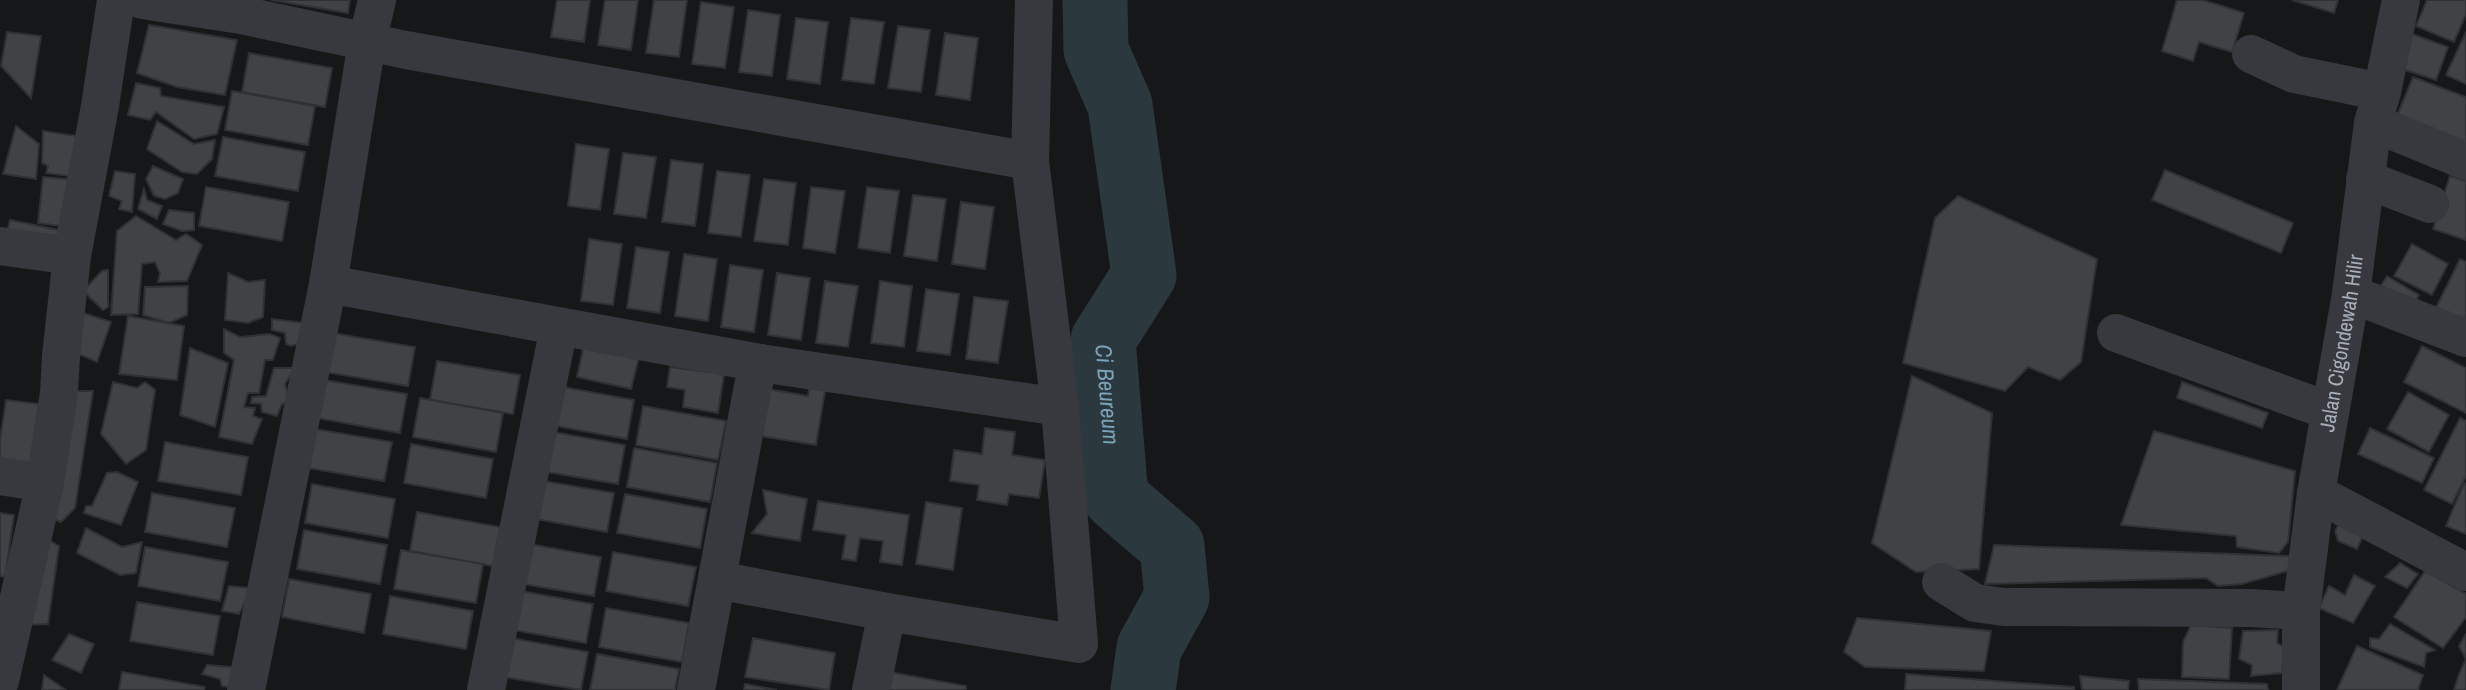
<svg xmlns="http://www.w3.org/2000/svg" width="2466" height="690" font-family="'Archivo Narrow',sans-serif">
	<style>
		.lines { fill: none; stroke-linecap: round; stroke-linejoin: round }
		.river { stroke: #2b383e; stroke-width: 65 }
		.building { fill: #404246; stroke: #303135; stroke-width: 2 }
		.minor { stroke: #37393e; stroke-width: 38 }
		.labels { text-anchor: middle; stroke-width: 6; stroke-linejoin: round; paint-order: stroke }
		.street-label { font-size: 21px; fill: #a7afba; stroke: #111214 }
		.water-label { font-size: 23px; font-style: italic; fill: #7ba3b8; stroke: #111214 }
	</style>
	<rect width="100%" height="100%" fill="#161719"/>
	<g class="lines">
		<path class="river" id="s1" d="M1095,0L1096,50L1120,105L1144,275L1103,340L1116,498L1172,546L1177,597L1149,648L1143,690"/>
	</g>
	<g class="building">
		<path d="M271,0H350L348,13Z"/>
		<path d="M557,0H590L584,42L551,37Z"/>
		<path d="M605,0H638L631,50L598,45Z"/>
		<path d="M654,0H687L679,57L646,53Z"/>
		<path d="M2177,0H2203L2244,13L2232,52L2199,42L2193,61L2162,51Z"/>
		<path d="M2292,0H2338L2334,13Z"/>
		<path d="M2427,0H2466V14L2454,42L2416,26Z"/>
		<path d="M701,2L734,7L725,68L692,64Z"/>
		<path d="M748,10L780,15L772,76L739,72Z"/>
		<path d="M796,18L828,22L820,84L787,79Z"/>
		<path d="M851,18L884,22L874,84L842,80Z"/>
		<path d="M149,25L237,40L225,95L177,87L137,73Z"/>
		<path d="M898,26L930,30L921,92L888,88Z"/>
		<path d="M7,32L41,36L31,98L1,66Z"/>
		<path d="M2466,32V84L2446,75Z"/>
		<path d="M945,33L978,38L970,100L936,95Z"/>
		<path d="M2412,34L2448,47L2436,80L2399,68Z"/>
		<path d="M249,53L332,68L325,107L242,92Z"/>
		<path d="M2413,77L2466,97V157L2392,128Z"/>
		<path d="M136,83L160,88L161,96L224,107L217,134L194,139L156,112L150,120L128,115Z"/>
		<path d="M232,91L315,106L308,145L225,130Z"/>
		<path d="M157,121L194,144L215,140L212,159L197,174L182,172L147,149Z"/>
		<path d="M16,126L39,144L36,179L3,174Z"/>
		<path d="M43,131L89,138L76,177L46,173L48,166L42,163Z"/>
		<path d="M223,137L305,152L298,191L215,176Z"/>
		<path d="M576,144L609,149L600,210L568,206Z"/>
		<path d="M623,153L656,157L646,218L614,214Z"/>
		<path d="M671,160L703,164L695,226L662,222Z"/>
		<path d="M153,166L183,179L178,193L165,199L154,196L146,179Z"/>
		<path d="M2165,170L2293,223L2281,253L2152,200Z"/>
		<path d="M115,171L135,174L132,212L119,209L122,201L109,196Z"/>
		<path d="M717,171L750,175L741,237L708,233Z"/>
		<path d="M2450,176L2466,181V240L2433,229Z"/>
		<path d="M43,177L76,180L66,227L38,223Z"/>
		<path d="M764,179L796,183L788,245L754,241Z"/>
		<path d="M206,187L289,202L282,241L199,226Z"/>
		<path d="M811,187L845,191L835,253L803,248Z"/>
		<path d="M867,187L899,191L890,253L858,248Z"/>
		<path d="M144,189L147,200L162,206L157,219L138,209Z"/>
		<path d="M913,195L946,199L937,261L904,256Z"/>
		<path d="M1958,196L2097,259L2081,362L2060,380L2028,367L2005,391L1903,363L1935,218Z"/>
		<path d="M961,202L994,207L985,269L952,264Z"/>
		<path d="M169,210L194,213V230L182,231L163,224Z"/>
		<path d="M136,216L176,240L186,234L202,245L187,281L158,282L160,273L155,262L142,264L138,314L111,315L117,231Z"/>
		<path d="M10,220L64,231L57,245L6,237Z"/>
		<path d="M589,239L622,244L613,305L581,301Z"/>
		<path d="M2412,244L2448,264L2432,295L2394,276Z"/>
		<path d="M636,247L669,252L660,313L627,308Z"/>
		<path d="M684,254L717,259L708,321L675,316Z"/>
		<path d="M2460,259L2466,262V328L2434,312Z"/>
		<path d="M730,265L763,270L754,332L721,327Z"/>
		<path d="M108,270V307L103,310L83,291L102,271Z"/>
		<path d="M228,273L248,282L265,280L263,317L248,323L225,320Z"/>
		<path d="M777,273L810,278L801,340L768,335Z"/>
		<path d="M2387,276L2419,295L2407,314L2375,295Z"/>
		<path d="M825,281L858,286L848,347L816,343Z"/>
		<path d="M880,281L912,286L904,347L871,343Z"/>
		<path d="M188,286L187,315L169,323L143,315L145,287Z"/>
		<path d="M926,289L959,294L950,355L917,351Z"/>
		<path d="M974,297L1008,301L998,363L966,359Z"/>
		<path d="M74,310L111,322L97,362L67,349Z"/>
		<path d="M128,316L184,326L177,380L119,374Z"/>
		<path d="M272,319L305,323L303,342L291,346L286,344L285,333L272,330Z"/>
		<path d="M224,329L240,337L270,334L280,338L273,360H265L259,393H248L244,407L255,408L253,416L262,419L252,444L219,437L234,360L224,353Z"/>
		<path d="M332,333L415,347L408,386L325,372Z"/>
		<path d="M585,340L640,353L631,389L577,377Z"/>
		<path d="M2422,346L2466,368V413L2404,382Z"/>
		<path d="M190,348L228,363L215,427L180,415Z"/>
		<path d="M437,361L520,375L513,414L430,400Z"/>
		<path d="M670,367L724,374L718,413L683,407L685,390L667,387Z"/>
		<path d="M274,368H295L285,384L290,402L282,404L277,416L262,412L261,404L251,403L252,397L266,396Z"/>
		<path d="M1912,376L1992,413L1979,569L1916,572L1872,543Z"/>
		<path d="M324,380L407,394L400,433L317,418Z"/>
		<path d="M113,382L137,388L145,382L155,390L146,450L126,464L101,434Z"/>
		<path d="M810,382L826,385L816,445L761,436L768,389L808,396Z"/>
		<path d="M2182,382L2268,413L2262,428L2177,398Z"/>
		<path d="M552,385L634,400L627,439L545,424Z"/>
		<path d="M76,391H93L75,508L61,522L49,517Z"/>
		<path d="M2408,392L2449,415L2429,452L2387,429Z"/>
		<path d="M420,398L503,413L496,452L413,437Z"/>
		<path d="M6,400L39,404L30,466L0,462V440Z"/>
		<path d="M643,406L726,421L718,460L636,445Z"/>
		<path d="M2460,418L2466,421V476L2452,504L2424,490Z"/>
		<path d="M309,428L392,442L384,481L302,467Z"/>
		<path d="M985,428L1015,432L1012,455L1045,460L1039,498L1009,494L1007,505L977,500L979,485L950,481L954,450L982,454Z"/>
		<path d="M2370,428L2434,458L2422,483L2358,454Z"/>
		<path d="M542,430L625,445L618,484L535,470Z"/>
		<path d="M2154,431L2295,471L2288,542L2279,553L2237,547L2236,536L2121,525Z"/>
		<path d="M165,442L248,457L241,495L158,481Z"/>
		<path d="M411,444L493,459L486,498L404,483Z"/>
		<path d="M634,448L717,463L710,502L627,487Z"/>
		<path d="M117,472L138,482L121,525L84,513L86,506H92L107,473Z"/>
		<path d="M532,479L614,493L607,532L525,517Z"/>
		<path d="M2464,483L2466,484V534L2446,526Z"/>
		<path d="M312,484L395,499L388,538L305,523Z"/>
		<path d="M763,490L807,499L800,541L752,533L767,514Z"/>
		<path d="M152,493L235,508L227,547L145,532Z"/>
		<path d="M625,494L707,509L700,548L617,533Z"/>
		<path d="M818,501L909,515L902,565L880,562L883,541L860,538L856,561L842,559L846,535L813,530Z"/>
		<path d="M926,502L962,508L953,570L916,564Z"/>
		<path d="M417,512L500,527L493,566L410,551Z"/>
		<path d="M0,513L14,515L5,577L0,576Z"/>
		<path d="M2344,515L2367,527L2357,549L2338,541L2335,531Z"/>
		<path d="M86,528L122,547L142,542L136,573L120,575L77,553Z"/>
		<path d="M304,530L387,545L380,584L297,569Z"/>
		<path d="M38,534L59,546L48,624L22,625Z"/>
		<path d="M518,542L601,557L594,596L511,582Z"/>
		<path d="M1994,545L2289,556L2291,570L2242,584L2218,586L2206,578L1985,584Z"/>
		<path d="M145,547L228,562L220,601L138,586Z"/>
		<path d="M401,550L483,564L476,603L394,589Z"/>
		<path d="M613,552L696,567L688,606L606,591Z"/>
		<path d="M2400,563L2418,574L2407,588L2385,577Z"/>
		<path d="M2425,571L2466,594V617L2443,648L2394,617Z"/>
		<path d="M2354,575L2375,586L2353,623L2319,608L2329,586L2345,595Z"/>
		<path d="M289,579L371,594L364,633L282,617Z"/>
		<path d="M229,586L252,588L239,614L222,611Z"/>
		<path d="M510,589L593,604L586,643L503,628Z"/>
		<path d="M390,596L473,611L466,649L383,634Z"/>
		<path d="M137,602L220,616L213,655L130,641Z"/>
		<path d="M606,608L689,623L682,662L599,647Z"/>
		<path d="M1857,618L1991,631L1984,671L1865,667L1844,652Z"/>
		<path d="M2390,624L2435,650L2426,653L2424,667L2370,647V638L2379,639Z"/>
		<path d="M2191,625L2232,628L2229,679L2182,677L2183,642Z"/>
		<path d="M2278,630L2277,643L2284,647L2282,673L2251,676L2252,665L2239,659L2243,631Z"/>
		<path d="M69,634L94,644L81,673L52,660Z"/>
		<path d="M2466,634V659L2459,646Z"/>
		<path d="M505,637L588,652L581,690L498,676Z"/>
		<path d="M753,638L835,653L829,690L745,677Z"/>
		<path d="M2357,646L2423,675L2418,690H2337Z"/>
		<path d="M597,654L679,669L675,690H590Z"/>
		<path d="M2466,659V690H2454L2459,674Z"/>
		<path d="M207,665L242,668L234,688L222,686L220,679L202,674Z"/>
		<path d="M884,671L966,686V690H880Z"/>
		<path d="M122,672L205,687L204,690H119Z"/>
		<path d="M1906,674L2074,687V690H1905Z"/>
		<path d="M44,675L66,690H42Z"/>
		<path d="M2080,676L2129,681L2128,690H2082Z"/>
		<path d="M2138,679L2267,684L2268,690H2139Z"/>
		<path d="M745,684L777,690H744Z"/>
	</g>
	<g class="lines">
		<g class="minor">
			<path d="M142,0L241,15L406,50L1030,161"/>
			<path d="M2251,54L2294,74L2382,92"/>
			<path d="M2373,123L2466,161"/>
			<path d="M2365,179L2430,204"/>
			<path d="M0,246L72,256"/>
			<path d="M328,284L760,363L1060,407"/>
			<path d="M2351,294L2466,338"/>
			<path d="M2116,333L2329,411"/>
			<path d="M0,476L45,483"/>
			<path d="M2316,493L2466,572"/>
			<path d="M717,580L887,612L1079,644L1060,407L1030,161L1034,0"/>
			<path d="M1941,582L1975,603L2004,607L2250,608L2301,611"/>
			<path d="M0,681L45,483L59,393L61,356L72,256L100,106L116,0"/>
			<path d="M246,690L328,284L367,42L377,0"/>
			<path d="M486,690L559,327"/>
			<path d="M696,690L753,386L760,363"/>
			<path d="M871,690L887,612"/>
			<path id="s2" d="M2301,690V611L2316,493L2351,294L2373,123L2382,92L2401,0"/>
		</g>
	</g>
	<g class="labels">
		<g class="street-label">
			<text dy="7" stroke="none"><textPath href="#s2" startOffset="350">Jalan Cigondewah Hilir</textPath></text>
		</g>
		<g class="water-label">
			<text dy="8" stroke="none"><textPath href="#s1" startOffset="413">Ci Beureum</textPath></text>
		</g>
	</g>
</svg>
